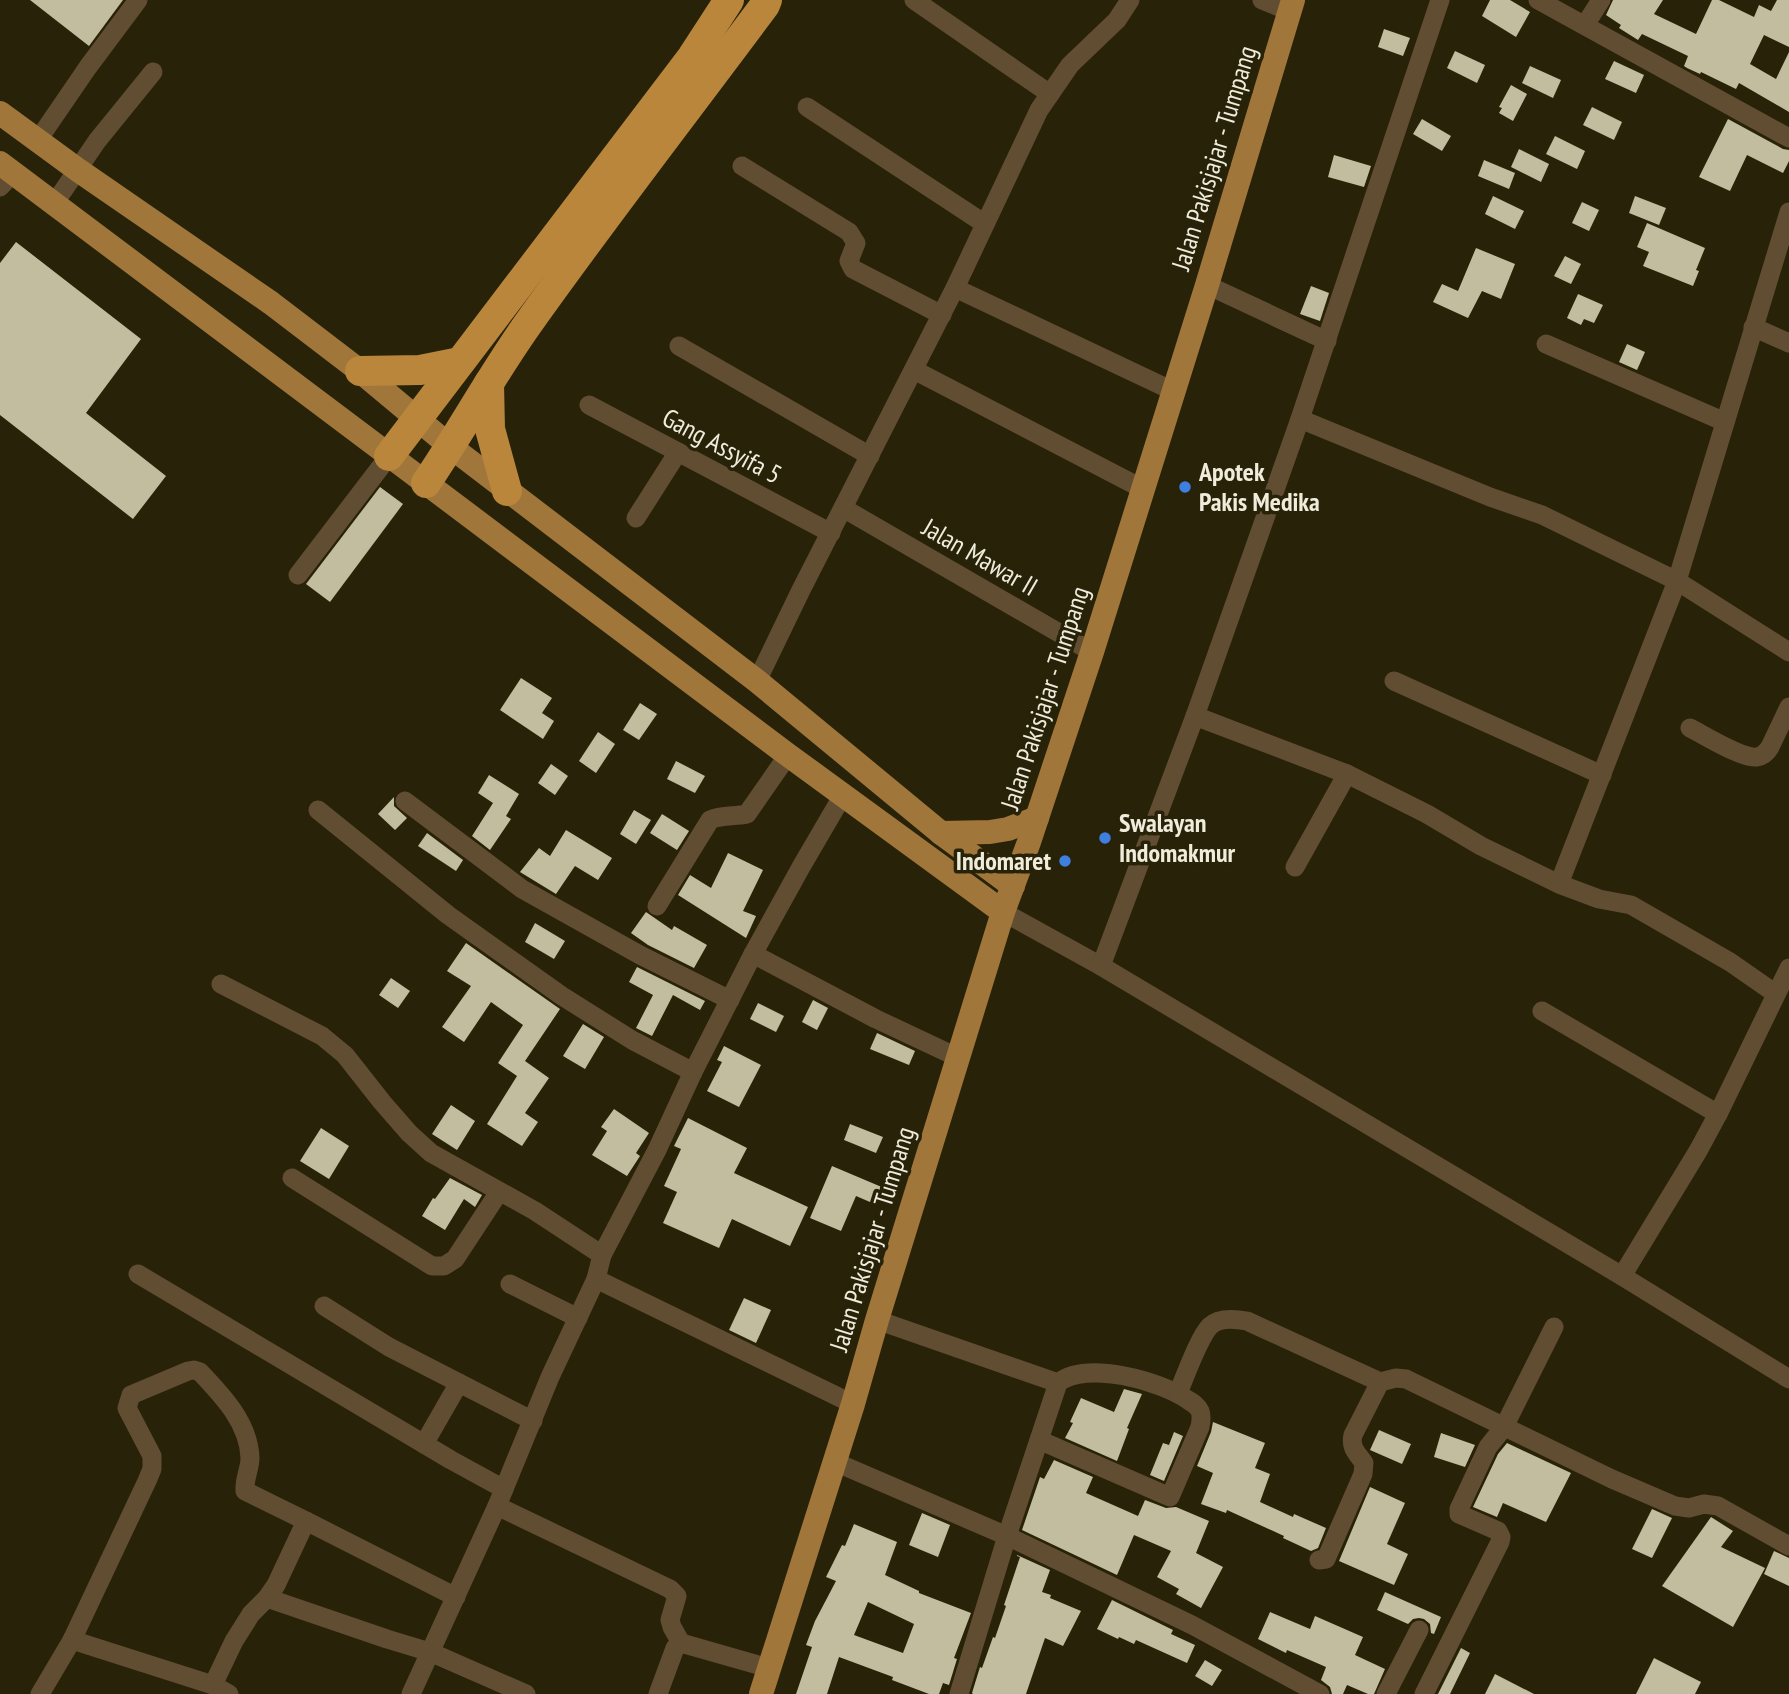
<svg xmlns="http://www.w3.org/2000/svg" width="1789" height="1694" font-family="'PT Sans Narrow',sans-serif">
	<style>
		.building { fill: #c3bd9f; fill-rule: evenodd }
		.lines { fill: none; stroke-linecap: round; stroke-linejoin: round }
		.minor { stroke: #614d31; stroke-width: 19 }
		.major { stroke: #a0763a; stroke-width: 24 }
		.highway { stroke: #b9863c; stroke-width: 30 }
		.shop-dot { fill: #3f7fe0; stroke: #272208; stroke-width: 2.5 }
		.labels { text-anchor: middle; stroke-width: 7; stroke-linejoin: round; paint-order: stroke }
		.street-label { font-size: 26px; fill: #efecdc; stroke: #272208 }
		.poi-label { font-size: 26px; font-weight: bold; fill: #efecdc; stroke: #272208; text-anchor: start }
	</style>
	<rect width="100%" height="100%" fill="#272208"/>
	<g class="building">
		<path d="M30,0H123L89,46Z"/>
		<path d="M1490,0H1510L1530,12L1516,37L1482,16Z"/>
		<path d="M1613,0H1663L1654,14L1696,34L1712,0H1719L1754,17L1759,5L1771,11L1777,0H1789V47L1764,35L1750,64L1776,79L1789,52V112L1739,83L1736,89L1701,72L1700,74L1687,68L1684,66L1688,56L1642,34L1638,40L1619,28L1621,25L1606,15Z"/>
		<path d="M1384,29L1410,38L1403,56L1378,47Z"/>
		<path d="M1455,51L1485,65L1477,83L1447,68Z"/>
		<path d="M1614,61L1644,75L1636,93L1605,79Z"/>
		<path d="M1530,66L1561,80L1553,98L1522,83Z"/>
		<path d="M1511,85L1527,94L1513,121L1499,113L1502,108L1499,107Z"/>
		<path d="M1592,107L1622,122L1614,140L1583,125Z"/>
		<path d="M1422,119L1451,136L1442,151L1413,134Z"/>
		<path d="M1728,119L1783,149L1789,150V161L1783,173L1747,155L1730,191L1699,177Z"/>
		<path d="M1555,136L1585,151L1577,169L1546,154Z"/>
		<path d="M1519,149L1549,164L1541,182L1511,167Z"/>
		<path d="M1334,155L1371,166L1364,187L1328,177Z"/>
		<path d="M1484,160L1515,173L1509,189L1478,176Z"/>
		<path d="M1493,196L1524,211L1515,229L1485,214Z"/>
		<path d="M1635,196L1666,208L1659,225L1629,213Z"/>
		<path d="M1582,202L1599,210L1589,231L1572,223Z"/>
		<path d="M1647,223L1705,248L1696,270L1699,271L1693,286L1643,266L1649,252L1637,247Z"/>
		<path d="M16,242L141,339L86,413L166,476L133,519L0,415V263Z"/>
		<path d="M1476,248L1515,264L1501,299L1482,291L1468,318L1433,302L1442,284L1458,291Z"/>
		<path d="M1565,256L1581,264L1571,284L1554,276Z"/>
		<path d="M1311,286L1329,293L1320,321L1300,314Z"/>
		<path d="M1578,294L1603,305L1594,323L1584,319L1581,325L1567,318Z"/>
		<path d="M1627,344L1645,352L1637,370L1619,362Z"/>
		<path d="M380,487L403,504L330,602L306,584Z"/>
		<path d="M521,678L552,698L542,713L554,721L543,739L500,710Z"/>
		<path d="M640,703L657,714L639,740L623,730Z"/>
		<path d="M598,732L615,744L596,773L579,761Z"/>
		<path d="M676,761L705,776L695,793L667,779Z"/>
		<path d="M551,764L568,776L555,795L538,783Z"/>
		<path d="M489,775L519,794L506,816L511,819L490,850L472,836L493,803L478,793Z"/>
		<path d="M394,797V806L407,818L395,830L378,814Z"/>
		<path d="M634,810L651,820L636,844L620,834Z"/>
		<path d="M662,814L689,831L677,850L650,833Z"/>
		<path d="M566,830L612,858L598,880L575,866L556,894L520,872L539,848L550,856Z"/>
		<path d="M427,833L463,860L456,871L418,846Z"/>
		<path d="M728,853L763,870L743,911L756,916L746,938L678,895L690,875L711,888Z"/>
		<path d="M646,912L672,930L674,926L707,945L694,968L648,945L631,933Z"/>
		<path d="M535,923L565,941L554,959L525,942Z"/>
		<path d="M466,943L560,1009L525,1061L549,1078L525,1113L538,1122L522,1146L487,1124L517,1076L498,1063L523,1025L491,1002L464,1042L442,1027L471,986L447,971Z"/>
		<path d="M637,967L705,1001L700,1010L673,995L652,1036L636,1028L653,995L629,982Z"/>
		<path d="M391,978L410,991L398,1008L379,995Z"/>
		<path d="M813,1000L828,1008L817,1030L802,1022Z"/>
		<path d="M758,1003L784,1016L776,1032L750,1019Z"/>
		<path d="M583,1024L604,1037L585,1069L563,1056Z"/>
		<path d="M877,1033L915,1051L909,1065L870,1049Z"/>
		<path d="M724,1046L761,1065L739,1107L707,1091L722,1062L717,1060Z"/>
		<path d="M451,1105L475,1121L457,1150L432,1134Z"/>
		<path d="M614,1109L649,1133L636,1153L640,1156L627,1176L592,1155L607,1131L601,1127Z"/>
		<path d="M688,1118L747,1148L734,1173L808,1207L790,1246L732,1219L719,1248L663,1223L677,1192L664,1186L681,1149L674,1146Z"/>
		<path d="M850,1124L883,1137L876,1153L844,1140Z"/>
		<path d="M321,1128L349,1146L329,1179L300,1161Z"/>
		<path d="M832,1166L884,1188L877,1205L856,1196L841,1231L810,1218Z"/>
		<path d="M450,1178L482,1195L475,1207L464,1199L445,1230L422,1216L433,1198L435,1199Z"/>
		<path d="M744,1298L771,1310L756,1343L729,1330Z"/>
		<path d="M1124,1389L1142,1394L1127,1428L1129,1429L1117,1461L1065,1438L1073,1423L1070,1422L1081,1398L1114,1412Z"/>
		<path d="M1213,1422L1265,1443L1255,1468L1270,1474L1260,1502L1293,1517L1294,1514L1326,1528L1318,1548L1311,1551L1283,1538L1284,1536L1227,1510L1226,1513L1201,1504L1213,1473L1197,1466L1211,1432Z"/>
		<path d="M1379,1430L1411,1444L1402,1464L1370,1450Z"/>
		<path d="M1174,1432L1183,1436L1164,1481L1150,1475L1163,1443L1169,1445Z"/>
		<path d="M1441,1433L1475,1445L1465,1467L1434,1457Z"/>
		<path d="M1507,1443L1571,1473L1546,1522L1503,1503L1497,1517L1473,1507L1498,1454Z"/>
		<path d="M1054,1460L1093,1477L1086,1493L1138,1516L1145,1500L1166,1508L1176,1507L1209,1521L1196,1553L1223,1567L1201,1608L1176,1594L1179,1589L1157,1577L1171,1551L1134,1535L1117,1575L1022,1530L1040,1477L1044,1479Z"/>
		<path d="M1370,1487L1405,1503L1387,1544L1408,1554L1394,1585L1339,1561Z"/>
		<path d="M1652,1509L1672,1518L1652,1558L1632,1549Z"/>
		<path d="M922,1513L950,1525L938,1557L909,1545Z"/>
		<path d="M1711,1517L1733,1531L1721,1547L1765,1568L1733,1627L1662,1586Z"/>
		<path d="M854,1524L897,1542L885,1575L919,1591V1593L971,1613L954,1658L957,1659L949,1685L943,1683L939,1694H929L892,1680L893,1677L839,1657L827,1694H796L812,1647L806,1645L815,1621L836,1581L826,1577L842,1545L845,1546ZM868,1602L914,1624L903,1653L854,1635Z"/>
		<path d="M1774,1551L1789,1558V1586L1764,1574Z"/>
		<path d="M1017,1555L1050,1570L1042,1592L1051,1595L1050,1598L1081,1611L1063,1646L1045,1638L1026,1694H973L972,1693L980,1667L982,1668L993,1637L995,1638L1006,1606L1004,1605L1020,1557L1017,1556Z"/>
		<path d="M1385,1592L1441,1617L1434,1634L1431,1633L1430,1624L1424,1619L1419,1618L1413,1619L1408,1624L1377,1610Z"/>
		<path d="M1112,1600L1173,1630L1171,1634L1195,1645L1187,1663L1136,1640L1134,1644L1119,1637L1118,1639L1097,1629Z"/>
		<path d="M1270,1612L1310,1629L1315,1616L1363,1637L1355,1655L1385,1669L1374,1694H1368L1347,1685L1343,1694H1332L1330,1687L1321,1680L1326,1667L1287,1650L1286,1653L1258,1639Z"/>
		<path d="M1461,1648L1470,1653L1450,1694H1438Z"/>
		<path d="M1654,1658L1701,1682L1695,1694H1636Z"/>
		<path d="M1205,1660L1222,1670L1212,1686L1195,1676Z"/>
		<path d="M1495,1674L1534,1694H1485Z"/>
	</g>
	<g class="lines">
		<g class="minor">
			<path d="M914,0L1050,94"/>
			<path d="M1262,0L1289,11"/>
			<path d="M1538,0L1789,138"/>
			<path d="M1585,25L1601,0"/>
			<path d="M807,107L985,224"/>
			<path d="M38,140L88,67L138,0"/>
			<path d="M742,166L849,232L856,243L849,261L853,269L942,315"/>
			<path d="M0,187L13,173"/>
			<path d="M54,204L97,141L153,72"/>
			<path d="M1207,285L1327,341"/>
			<path d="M955,288L1173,391"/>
			<path d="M1753,327L1789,343"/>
			<path d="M1546,344L1725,422"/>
			<path d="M679,346L870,456"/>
			<path d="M914,370L1143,489"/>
			<path d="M589,405L831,533"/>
			<path d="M1300,419L1490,497L1542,515L1677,581L1789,652"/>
			<path d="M843,508L1092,652"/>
			<path d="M636,518L678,452"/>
			<path d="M298,575L389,456"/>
			<path d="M757,681L801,590L955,288L1039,110L1070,65L1117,20L1130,0"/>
			<path d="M1394,681L1602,775"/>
			<path d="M1195,716L1347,774L1427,814L1481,846L1559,884L1599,899L1631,905L1730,962L1776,994"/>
			<path d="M1690,728C1704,735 1742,759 1757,757C1763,756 1767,752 1770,747L1789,707"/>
			<path d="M405,801L522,889L640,955L730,1000"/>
			<path d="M318,810L448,915L562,996L632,1040L693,1072"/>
			<path d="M1295,867L1347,774"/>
			<path d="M1559,884L1677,581L1789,212"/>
			<path d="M657,906L710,820C722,814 734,817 747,814L788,755"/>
			<path d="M1003,912L1101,966L1622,1276L1789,1379"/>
			<path d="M753,954L876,1019L959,1058"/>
			<path d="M1101,966L1195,716L1300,419L1440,0"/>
			<path d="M221,984L322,1036L345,1055L382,1102L409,1133L431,1153L535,1211L602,1255"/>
			<path d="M1542,1011L1718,1114"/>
			<path d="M292,1178L432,1266H444L455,1259L499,1192"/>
			<path d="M138,1274L451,1460L504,1489"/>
			<path d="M1622,1276L1698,1151L1718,1114L1789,968"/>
			<path d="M596,1279L853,1404"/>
			<path d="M510,1284L578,1318"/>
			<path d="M324,1306L389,1347L533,1421"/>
			<path d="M877,1320L1058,1383C1086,1360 1161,1381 1188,1400C1193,1403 1198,1406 1200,1411C1202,1416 1201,1422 1200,1427L1170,1497L1039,1440"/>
			<path d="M1178,1393C1185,1377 1199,1337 1210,1326C1219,1317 1236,1319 1247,1321L1380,1382L1396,1378L1406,1379L1612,1479L1675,1506L1689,1508L1704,1504L1718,1506L1789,1546"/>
			<path d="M424,1444L459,1383"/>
			<path d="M835,1462L1007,1536L1192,1625L1320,1694"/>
			<path d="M497,1506L670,1589L677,1596L670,1620L672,1627L681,1643"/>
			<path d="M1319,1560L1326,1559L1363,1474L1364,1463C1357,1453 1350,1448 1353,1435L1380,1382"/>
			<path d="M267,1598L387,1639L430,1652L526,1694"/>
			<path d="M72,1640L213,1685L229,1694"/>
			<path d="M213,1685L234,1641L251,1614L267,1598L276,1585L306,1521L456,1597"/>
			<path d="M40,1694L72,1640L147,1481L152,1469V1456L127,1408L131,1395L188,1371L194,1370L200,1372C222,1395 249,1423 250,1458C250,1469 244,1479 245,1491L306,1521"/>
			<path d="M411,1694L497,1506L550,1377L596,1279L602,1255L657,1150L693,1072L753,954L801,867L843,795"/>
			<path d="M658,1694L675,1648L681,1643L769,1668"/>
			<path d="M959,1694L1007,1536L1058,1383"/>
			<path d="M1386,1694L1419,1630"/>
			<path d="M1424,1694L1500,1542L1501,1537L1498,1531L1459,1514V1509L1488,1447L1504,1427L1554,1327"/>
		</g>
		<g class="major">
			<path d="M0,113L78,170L271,303L360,371L451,447L757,681L941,833L1013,886"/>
			<path d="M0,163L788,755L1003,912"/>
			<path d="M941,833L990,832L1008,829L1037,818"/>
			<path d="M761,1694L853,1404L877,1320L1003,912L1029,842L1092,652L1207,285L1293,0"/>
		</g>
		<g class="highway">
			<path d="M360,371L420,370L460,362"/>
			<path d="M489,383L490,429L507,491"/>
			<path d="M389,456L692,57L729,0"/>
			<path d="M426,483C462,430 492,374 530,321C606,214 687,110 765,5L767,0"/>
		</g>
	</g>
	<g class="shop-dot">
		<circle cx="1185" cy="487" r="7"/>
		<circle cx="1105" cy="838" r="7"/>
		<circle cx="1065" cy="861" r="7"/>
	</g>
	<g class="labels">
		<g class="street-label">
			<text transform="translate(1214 158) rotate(-73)" y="9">Jalan Pakisjajar - Tumpang</text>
			<text transform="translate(722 446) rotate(28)" y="9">Gang Assyifa 5</text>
			<text transform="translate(980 557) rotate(30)" y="9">Jalan Mawar II</text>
			<text transform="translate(1045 698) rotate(-72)" y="9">Jalan Pakisjajar - Tumpang</text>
			<text transform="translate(872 1239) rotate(-73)" y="9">Jalan Pakisjajar - Tumpang</text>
		</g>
		<g class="poi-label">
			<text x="1199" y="481">Apotek<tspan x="1199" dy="30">Pakis Medika</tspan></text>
			<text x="1119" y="832">Swalayan<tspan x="1119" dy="30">Indomakmur</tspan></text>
			<text x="1051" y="870" text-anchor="end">Indomaret</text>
		</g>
	</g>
</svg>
